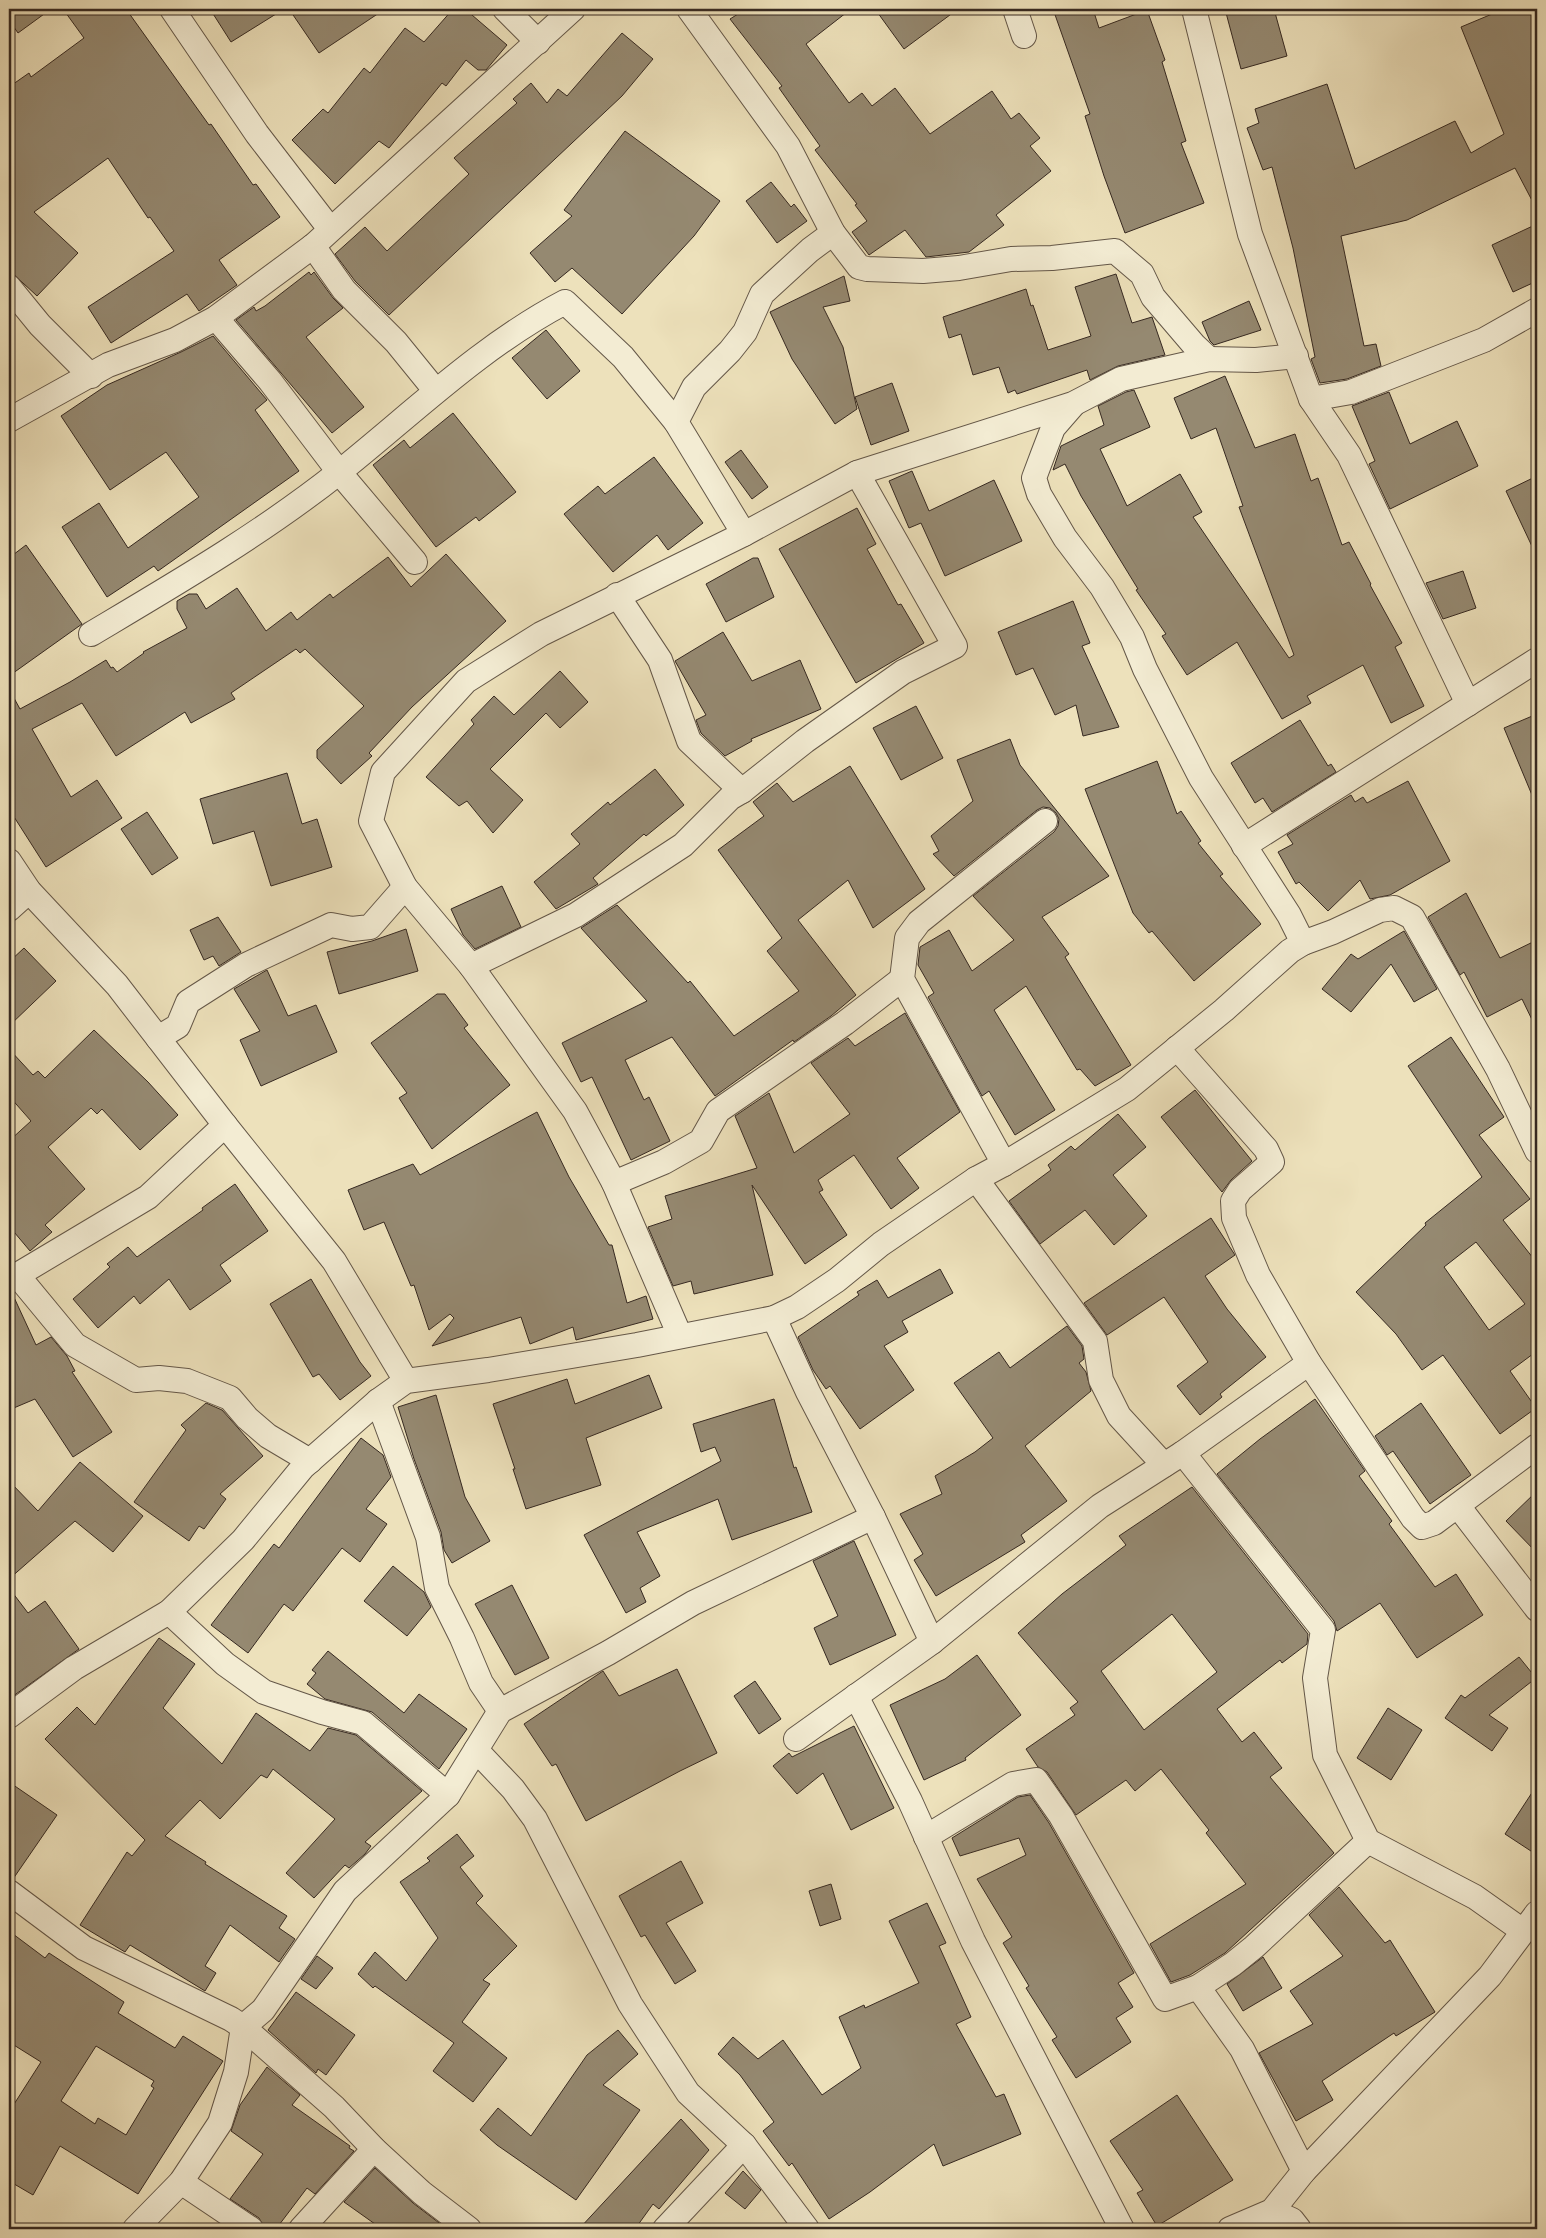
<svg xmlns="http://www.w3.org/2000/svg" width="1546" height="2238" font-family="'IM FELL French Canon',serif">
	<style>
		.building { fill: #958971; stroke: #362921; fill-rule: evenodd }
		.lines { fill: none; stroke-linecap: round; stroke-linejoin: round }
		.street-casing { stroke: #645748; stroke-width: 26 }
		.street { stroke: #f3ecd3; stroke-width: 24 }
	</style>
	<rect width="100%" height="100%" fill="#ede1bb"/>
	<filter id="stains"><feTurbulence type="fractalNoise" baseFrequency=".004" numOctaves="4"/><feColorMatrix values="0 0 0 0 .2 0 0 0 0 .09 0 0 0 0 .02 0 0 0 .5 -.17"/></filter>
	<radialGradient id="worn" r=".72"><stop offset=".6" stop-color="#630" stop-opacity="0"/><stop offset="1" stop-color="#630" stop-opacity=".3"/></radialGradient>
	<g class="building">
		<path d="M9,9H51L18,33L9,20Z"/>
		<path d="M63,9H126L209,125L211,124L253,185L256,184L280,217L219,260L237,285L199,311L187,294L111,343L88,307L174,251L150,217L148,218L108,158L34,212L78,253L37,296L9,270V87L29,73L31,77L84,38Z"/>
		<path d="M210,9H284L231,42Z"/>
		<path d="M289,9H385L319,53Z"/>
		<path d="M453,9H465L507,45L486,70H478L466,60L446,86L442,83L389,148L379,141L335,184L292,140L323,109L328,113L364,68L370,73L405,28L424,42Z"/>
		<path d="M746,9H851L806,44L849,103L862,93L872,106L895,88L930,134L992,91L1011,119L1019,113L1040,138L1030,146L1051,171L996,215L1004,225L969,252L926,257L905,230L869,255L852,232L867,221L855,205L857,204L815,150L820,146L779,88L782,86L730,19Z"/>
		<path d="M875,9H958L904,49Z"/>
		<path d="M1053,9H1093L1099,28L1147,10L1165,60L1162,62L1186,141L1181,143L1204,203L1125,233L1104,176L1085,116L1090,114Z"/>
		<path d="M1225,9H1274L1287,56L1241,69Z"/>
		<path d="M1504,9H1537V210L1515,168L1407,220L1341,236L1364,346L1376,344L1381,366L1347,379L1320,383L1311,359L1315,357L1293,248L1272,167L1263,170L1247,128L1259,123L1255,109L1327,84L1355,169L1455,121L1471,153L1504,134L1461,27Z"/>
		<path d="M622,33L653,59L622,96L389,315L355,281L335,254L365,227L387,251L469,174L454,158L517,103L513,99L531,83L547,103L558,89L567,96Z"/>
		<path d="M625,131L720,201L694,236L622,314L572,268L555,282L530,253L572,216L564,210Z"/>
		<path d="M771,182L791,207L794,204L807,221L777,243L746,201Z"/>
		<path d="M1537,224V281L1513,292L1492,245Z"/>
		<path d="M309,272L311,275L314,272L333,298L343,308L306,337L364,407L332,433L236,320L254,307L256,311L265,306Z"/>
		<path d="M1116,274L1132,323L1152,317L1165,355L1118,366L1090,380L1087,370L1017,394L1015,390L1008,393L999,367L973,375L961,334L949,338L943,317L1026,289L1031,306L1033,305L1048,350L1091,336L1075,287Z"/>
		<path d="M844,276L850,301L823,307L843,347L857,409L835,424L792,359L770,312Z"/>
		<path d="M1249,301L1261,330L1214,345L1210,341L1202,322Z"/>
		<path d="M546,330L580,371L547,399L512,358Z"/>
		<path d="M213,336L267,400L255,410L299,471L158,571L154,566L107,597L62,527L99,503L128,548L199,497L166,452L110,490L61,416L107,385L181,352Z"/>
		<path d="M1225,376L1255,448L1295,434L1311,481L1318,478L1342,545L1349,542L1371,584L1370,585L1402,643L1395,647L1424,706L1391,723L1363,665L1307,696L1311,703L1282,719L1237,642L1187,675L1162,636L1166,634L1136,590L1138,589L1081,496L1065,464L1053,470L1061,446L1104,425L1098,406L1126,392L1134,390L1150,427L1100,449L1127,506L1180,474L1202,512L1193,517L1289,658L1294,655L1239,507L1243,506L1216,428L1191,439L1174,398Z"/>
		<path d="M892,383L909,431L871,445L855,397Z"/>
		<path d="M1389,392L1410,444L1457,421L1478,466L1390,509L1369,464L1375,461L1352,406Z"/>
		<path d="M453,413L516,492L479,521L476,517L436,547L373,465L404,440L410,448Z"/>
		<path d="M741,450L768,487L752,499L725,462Z"/>
		<path d="M654,457L703,523L668,550L657,535L613,572L564,514L598,486L605,494Z"/>
		<path d="M912,471L929,511L994,480L1022,541L945,576L921,523L909,528L889,481Z"/>
		<path d="M1537,476V557L1506,491Z"/>
		<path d="M857,508L876,544L867,549L898,605L901,604L924,643L856,683L779,549Z"/>
		<path d="M26,545L82,624L9,676V558Z"/>
		<path d="M446,554L506,621L412,707L369,753L372,756L341,784L317,758V750L364,706L305,649L300,653L296,649L231,693L235,699L191,723L185,712L116,756L82,703L32,729L71,797L97,780L122,818L46,867L9,809V689L20,709L70,682L106,660L111,668L113,667L117,672L144,653L143,652L187,628L177,609V601L189,594H197L206,609L237,588L266,631L291,612L297,620L330,594L333,598L388,557L411,587Z"/>
		<path d="M753,558H758L774,597L726,622L706,584Z"/>
		<path d="M1463,571L1476,608L1443,619L1426,583Z"/>
		<path d="M1073,601L1090,643L1082,646L1119,727L1083,736L1076,705L1055,715L1033,668L1016,675L998,632Z"/>
		<path d="M723,632L752,681L800,660L821,709L751,739L752,741L725,756L701,733L696,720L706,715L675,661Z"/>
		<path d="M560,671L588,702L560,728L546,713L490,769L523,800L493,833L467,801L459,806L426,777L474,724L471,720L494,696L514,715Z"/>
		<path d="M916,706L943,758L901,780L873,728Z"/>
		<path d="M1537,714V807L1504,728Z"/>
		<path d="M1300,720L1328,766L1331,764L1336,772L1272,812L1263,798L1255,803L1231,763Z"/>
		<path d="M1010,739L1020,765L1109,876L1042,917L1069,954L1065,957L1131,1065L1095,1086L1080,1069L1077,1070L1026,986L994,1010L1055,1110L1015,1135L989,1091L982,1096L928,997L934,993L918,965L920,947L949,930L972,971L1014,940L973,896L1054,832L1058,826L1059,819L1056,813L1050,808L1043,807L1037,810L954,876L933,854L939,851L931,836L973,801L957,760Z"/>
		<path d="M1157,761L1177,814L1181,811L1201,841L1198,843L1223,874L1220,876L1261,924L1194,981L1152,931L1149,933L1133,913L1085,789Z"/>
		<path d="M850,766L925,889L873,928L848,880L798,920L856,995L831,1016L794,1042L793,1040L715,1096L672,1037L625,1060L644,1100L649,1097L670,1141L631,1160L592,1077L581,1082L562,1043L647,1001L581,928L617,905L688,983L690,981L734,1036L799,991L767,951L782,938L718,850L764,816L753,802L777,783L793,802Z"/>
		<path d="M655,769L684,805L646,836L644,834L593,878L598,884L556,909L534,882L580,844L571,834L608,802L610,805Z"/>
		<path d="M287,773L302,824L317,819L332,867L271,886L254,831L213,844L200,799Z"/>
		<path d="M1408,781L1450,861L1390,895L1370,899L1360,880L1328,911L1299,882L1296,884L1278,852L1293,844L1287,835L1351,795L1355,802L1363,797L1367,803Z"/>
		<path d="M147,812L178,858L152,875L121,829Z"/>
		<path d="M502,886L521,927L475,949L463,935L451,909Z"/>
		<path d="M1466,893L1500,958L1537,940V1030L1522,999L1487,1017L1464,972L1460,975L1428,917Z"/>
		<path d="M218,917L241,952L219,966L213,956L204,960L190,930Z"/>
		<path d="M406,929L418,971L339,994L327,952L372,941Z"/>
		<path d="M1404,931L1437,989L1414,1002L1391,964L1351,1012L1322,989L1351,954L1358,959Z"/>
		<path d="M24,948L56,981L9,1026V962Z"/>
		<path d="M267,970L288,1016L316,1005L337,1052L261,1086L240,1040L260,1031L234,989Z"/>
		<path d="M437,994H445L468,1025L464,1028L510,1085L432,1149L399,1098L407,1093L371,1043Z"/>
		<path d="M905,1013L960,1112L897,1158L919,1188L891,1209L854,1155L818,1180L823,1190L819,1192L847,1235L805,1264L752,1185L773,1275L694,1294L691,1281L673,1286L648,1227L672,1219L665,1196L757,1168L735,1116L769,1093L794,1153L850,1114L811,1063L848,1038L855,1046Z"/>
		<path d="M94,1030L148,1082L178,1115L140,1150L102,1109L97,1114L91,1108L48,1147L85,1189L45,1225L52,1232L30,1251L9,1226V1141L31,1121L9,1096V1049L33,1075L38,1071L45,1078Z"/>
		<path d="M1451,1037L1504,1117L1479,1135L1530,1199L1503,1220L1537,1263V1351L1510,1371L1536,1408L1500,1434L1443,1355L1422,1370L1396,1334L1356,1292L1426,1225L1425,1223L1482,1177L1408,1066ZM1476,1242L1525,1304L1489,1330L1444,1267Z"/>
		<path d="M1195,1090L1252,1161L1231,1180L1222,1192L1161,1117Z"/>
		<path d="M537,1112L569,1177L609,1245H612L627,1303L646,1296L653,1319L576,1340L573,1327L530,1344L521,1317L432,1346L454,1318L450,1314L429,1330L414,1285L411,1286L384,1222L364,1230L348,1190L413,1164L420,1175Z"/>
		<path d="M1118,1114L1146,1147L1113,1175L1147,1216L1114,1245L1085,1210L1040,1244L1009,1201L1051,1170L1048,1165L1071,1146L1075,1150Z"/>
		<path d="M235,1184L268,1231L220,1265L231,1281L190,1310L169,1279L140,1304L134,1296L98,1328L73,1299L110,1267L107,1264L128,1247L137,1257L203,1210L202,1208Z"/>
		<path d="M1211,1218L1235,1255L1205,1276L1227,1309L1266,1357L1220,1394L1222,1397L1200,1415L1177,1386L1208,1362L1164,1297L1107,1335L1084,1303Z"/>
		<path d="M940,1269L953,1293L902,1321L908,1332L884,1346L914,1390L860,1429L830,1386L826,1389L813,1370L798,1337L859,1295L857,1292L877,1280L888,1298Z"/>
		<path d="M311,1279L360,1362L371,1376L340,1400L319,1374L313,1377L270,1304Z"/>
		<path d="M12,1293L36,1345L51,1337L67,1356L75,1371L72,1372L112,1432L73,1457L35,1399L9,1410V1294Z"/>
		<path d="M1067,1326L1082,1346L1084,1359L1079,1363L1086,1372L1091,1391L1025,1446L1067,1501L1021,1535L1025,1542L936,1596L914,1560L923,1554L900,1514L942,1494L935,1476L975,1452L993,1438L954,1383L999,1352L1010,1368Z"/>
		<path d="M649,1375L662,1408L586,1438L601,1485L526,1509L513,1469H515L493,1404L567,1379L575,1404Z"/>
		<path d="M436,1395L465,1497L490,1541L452,1563L444,1550L441,1532L414,1459L398,1407Z"/>
		<path d="M774,1399L794,1468L796,1467L812,1512L732,1540L718,1499L637,1532L660,1576L640,1588L646,1602L626,1613L584,1535L721,1461L715,1447L701,1452L693,1424Z"/>
		<path d="M1315,1399L1365,1471L1359,1476L1392,1521L1389,1524L1435,1587L1456,1574L1483,1615L1417,1658L1380,1603L1337,1631L1334,1621L1217,1474L1260,1439Z"/>
		<path d="M206,1403L222,1410L263,1456L220,1494L226,1499L204,1529L199,1526L189,1541L134,1502L186,1430L181,1425Z"/>
		<path d="M1421,1403L1471,1475L1430,1504L1393,1451L1387,1455L1375,1436Z"/>
		<path d="M361,1438L383,1455L391,1477L366,1509L387,1524L360,1562L342,1548L293,1611L284,1604L248,1653L211,1625L274,1544L279,1548Z"/>
		<path d="M80,1462L143,1516L113,1552L75,1521L9,1579V1481L38,1511Z"/>
		<path d="M1192,1487L1308,1634L1307,1644L1282,1663L1280,1660L1217,1709L1242,1742L1254,1732L1282,1768L1270,1777L1334,1853L1225,1953L1190,1975L1171,1982L1150,1944L1246,1884L1206,1833L1209,1830L1161,1769L1135,1791L1126,1780L1076,1815L1047,1772L1038,1767L1026,1749L1075,1715L1070,1708L1078,1702L1018,1633L1062,1594L1126,1545L1119,1536ZM1172,1614L1217,1672L1144,1730L1101,1671Z"/>
		<path d="M1537,1491V1553L1506,1521Z"/>
		<path d="M854,1541L896,1635L830,1665L814,1628L838,1616L813,1561Z"/>
		<path d="M393,1566L424,1592L431,1607L407,1636L364,1601Z"/>
		<path d="M512,1585L549,1658L515,1675L475,1604Z"/>
		<path d="M9,1588L28,1613L45,1601L79,1649L9,1699Z"/>
		<path d="M159,1638L195,1664L163,1708L222,1764L256,1713L310,1751L328,1728L356,1735L422,1791L365,1842L371,1846L365,1854L349,1868L345,1865L314,1898L286,1873L335,1819L273,1769L267,1778L261,1775L220,1819L200,1800L165,1836L206,1862L205,1864L287,1916L279,1928L295,1939L279,1962L230,1925L205,1966L216,1973L205,1991L130,1945L125,1952L80,1925L127,1852L132,1856L145,1840L45,1739L77,1707L95,1725Z"/>
		<path d="M328,1651L404,1713L419,1694L467,1729L439,1769L372,1712L325,1699L307,1684L316,1673L312,1670Z"/>
		<path d="M977,1655L1021,1715L965,1758L966,1760L924,1780L890,1705L945,1679Z"/>
		<path d="M1519,1657L1536,1678L1489,1715L1508,1728L1492,1751L1445,1718L1461,1695L1465,1698Z"/>
		<path d="M677,1669L717,1753L680,1771L586,1821L556,1764L552,1766L524,1724L603,1671L619,1696Z"/>
		<path d="M755,1681L781,1719L759,1734L734,1696Z"/>
		<path d="M1388,1708L1422,1730L1391,1780L1357,1758Z"/>
		<path d="M854,1726L894,1808L851,1830L823,1773L797,1794L773,1766L789,1753L792,1757Z"/>
		<path d="M9,1782L57,1815L13,1879H9Z"/>
		<path d="M1537,1785V1855L1505,1834Z"/>
		<path d="M1030,1795L1049,1823L1134,1973L1118,1983L1133,2007L1116,2018L1131,2042L1076,2078L1052,2040L1057,2037L1026,1988L1029,1986L1003,1943L1012,1937L977,1879L1026,1855L1019,1838L960,1856L952,1838L1018,1797Z"/>
		<path d="M457,1834L474,1856L460,1867L483,1896L476,1903L517,1946L483,1980L490,1984L462,2022L507,2058L473,2102L433,2071L454,2043L375,1986L373,1988L358,1974L375,1952L406,1981L438,1938L400,1882L430,1861L427,1858Z"/>
		<path d="M681,1861L703,1903L666,1923L696,1971L675,1984L645,1935L641,1937L619,1896Z"/>
		<path d="M831,1884L841,1919L820,1926L809,1891Z"/>
		<path d="M1339,1887L1385,1943L1390,1940L1435,2012L1396,2036L1394,2033L1322,2081L1333,2100L1296,2121L1259,2053L1313,2024L1290,1991L1343,1956L1309,1915Z"/>
		<path d="M927,1903L946,1943L939,1946L971,2017L956,2024L996,2097L1004,2094L1021,2134L943,2166L934,2144L870,2192L829,2219L792,2163L789,2166L763,2131L774,2122L740,2075L718,2054L733,2037L758,2059L783,2040L822,2095L861,2068L839,2017L864,2005L865,2008L919,1983L889,1921Z"/>
		<path d="M9,1931L45,1958L49,1953L124,2002L118,2013L175,2048L183,2036L223,2061L138,2194L60,2146L33,2195L9,2181V2112L41,2062L9,2042ZM96,2046L154,2081L151,2086L154,2088L126,2135L98,2118L95,2124L61,2101Z"/>
		<path d="M317,1956L333,1968L316,1989L301,1979Z"/>
		<path d="M1263,1957L1282,1988L1243,2011L1227,1984Z"/>
		<path d="M296,1992L355,2035L326,2075L318,2069L316,2073L268,2030Z"/>
		<path d="M618,2030L638,2054L603,2085L640,2110L576,2200L497,2145L480,2130L498,2108L531,2136L587,2055Z"/>
		<path d="M267,2067L300,2095L292,2105L350,2146L349,2148L354,2151L315,2194L307,2188L276,2229H265L259,2218L230,2199L263,2154L231,2131L240,2105Z"/>
		<path d="M1177,2095L1233,2180L1157,2226L1137,2193L1143,2190L1110,2141Z"/>
		<path d="M681,2119L709,2150L659,2209L653,2204L635,2229H579Z"/>
		<path d="M375,2168L413,2203L447,2229H382L344,2202Z"/>
		<path d="M743,2171L761,2190L745,2209L725,2193Z"/>
	</g>
	<g class="lines">
		<g class="street-casing">
			<g id="street">
				<path d="M172,9L257,134L330,229"/>
				<path d="M505,9L538,42"/>
				<path d="M689,9L788,146L833,233L859,267L867,269L923,271L959,268L1011,259L1052,258L1115,251L1142,274L1153,297L1194,345L1209,359"/>
				<path d="M1015,9L1024,36"/>
				<path d="M1194,9L1250,234L1311,399L1349,455L1468,704"/>
				<path d="M313,246L344,290L396,342L435,390"/>
				<path d="M9,287L40,325L91,376"/>
				<path d="M216,318L270,381L339,472L415,562"/>
				<path d="M1311,399L1351,392L1484,340L1537,310"/>
				<path d="M1073,405L1053,428L1043,454L1034,478L1039,494L1065,538L1102,587L1132,637L1145,669L1201,778L1289,915L1303,943"/>
				<path d="M9,420L108,365L175,340L216,318L313,246L573,9"/>
				<path d="M676,422L694,387L730,351L745,332L762,294L810,250L833,233"/>
				<path d="M617,595L660,660L689,741L742,791"/>
				<path d="M91,634C175,584 261,534 338,473C412,414 481,346 565,302L623,357L676,422L744,534"/>
				<path d="M1244,846L1537,660"/>
				<path d="M9,861L29,891L117,985L225,1125L334,1261L406,1381"/>
				<path d="M9,909L29,891"/>
				<path d="M471,966L576,915L683,845L730,798L742,791L805,741L903,672L955,646L857,473"/>
				<path d="M158,1038L178,1026L188,1002L246,965L331,925L352,929L370,927L405,887"/>
				<path d="M1177,1048L1266,1149L1272,1162L1240,1190L1233,1201L1234,1218L1258,1275L1309,1363L1413,1518L1422,1527L1434,1523L1537,1446"/>
				<path d="M1004,1164L902,979L907,938L919,922L1045,821"/>
				<path d="M976,1179L1095,1341L1101,1380L1119,1416L1164,1465"/>
				<path d="M614,1183L664,1162L701,1141L718,1111L845,1023L902,979"/>
				<path d="M18,1276L75,1345L136,1380L159,1378L187,1381L230,1398L247,1418L268,1436L310,1461"/>
				<path d="M9,1280L148,1197L225,1125"/>
				<path d="M774,1318L808,1392L873,1517L932,1642"/>
				<path d="M680,1336L614,1183L575,1111L471,966L405,887L371,821L383,772L466,681L541,634L744,534L857,473L1073,404L1121,379L1209,359L1256,360L1296,356"/>
				<path d="M378,1401L428,1537L437,1588L462,1638L481,1683L500,1711"/>
				<path d="M1183,1453L1323,1630L1315,1678L1325,1755L1368,1841L1475,1897L1523,1931"/>
				<path d="M1458,1506L1537,1609"/>
				<path d="M169,1612L225,1664L264,1692L322,1712L363,1723L448,1795"/>
				<path d="M856,1696L910,1801L973,1941L1122,2229"/>
				<path d="M9,1716L74,1668L169,1612L243,1540L303,1467L378,1401L406,1381L488,1370L637,1345L774,1318L797,1307L837,1280L881,1244L976,1179L1004,1164L1127,1089L1224,1010L1290,951L1303,943L1333,932L1380,910L1394,908L1412,917L1498,1069L1537,1151"/>
				<path d="M796,1739L932,1642L1100,1506L1183,1453L1309,1363"/>
				<path d="M476,1750L513,1789L535,1819L630,2004L688,2093L744,2145L807,2229"/>
				<path d="M926,1837L1013,1784L1036,1780L1061,1816L1165,1999L1198,1987L1233,1964L1254,1947L1368,1841"/>
				<path d="M9,1892L84,1948L231,2019L243,2027L334,2107L374,2149L422,2193L469,2229"/>
				<path d="M1198,1987L1242,2049L1304,2171"/>
				<path d="M181,2182L251,2229"/>
				<path d="M1272,2211L1292,2220L1299,2229"/>
				<path d="M135,2229L181,2182L220,2123L236,2072L243,2027L263,2010L345,1891L448,1795L500,1711L608,1653L693,1603L873,1517"/>
				<path d="M301,2229L374,2149"/>
				<path d="M665,2229L744,2145"/>
				<path d="M1230,2229L1272,2211L1304,2171L1490,1976L1537,1913"/>
			</g>
		</g>
		<use href="#street" class="street"/>
	</g>
	<rect width="1546" height="2238" fill="none" stroke="#ede1bb" stroke-width="30"/>
	<rect x="10" y="10" width="1526" height="2218" fill="none" stroke="#362921" stroke-width="2.5"/>
	<rect x="15" y="15" width="1516" height="2208" fill="none" stroke="#362921"/>
	<rect width="100%" height="100%" filter="url(#stains)"/>
	<rect width="100%" height="100%" fill="url(#worn)"/>
</svg>
